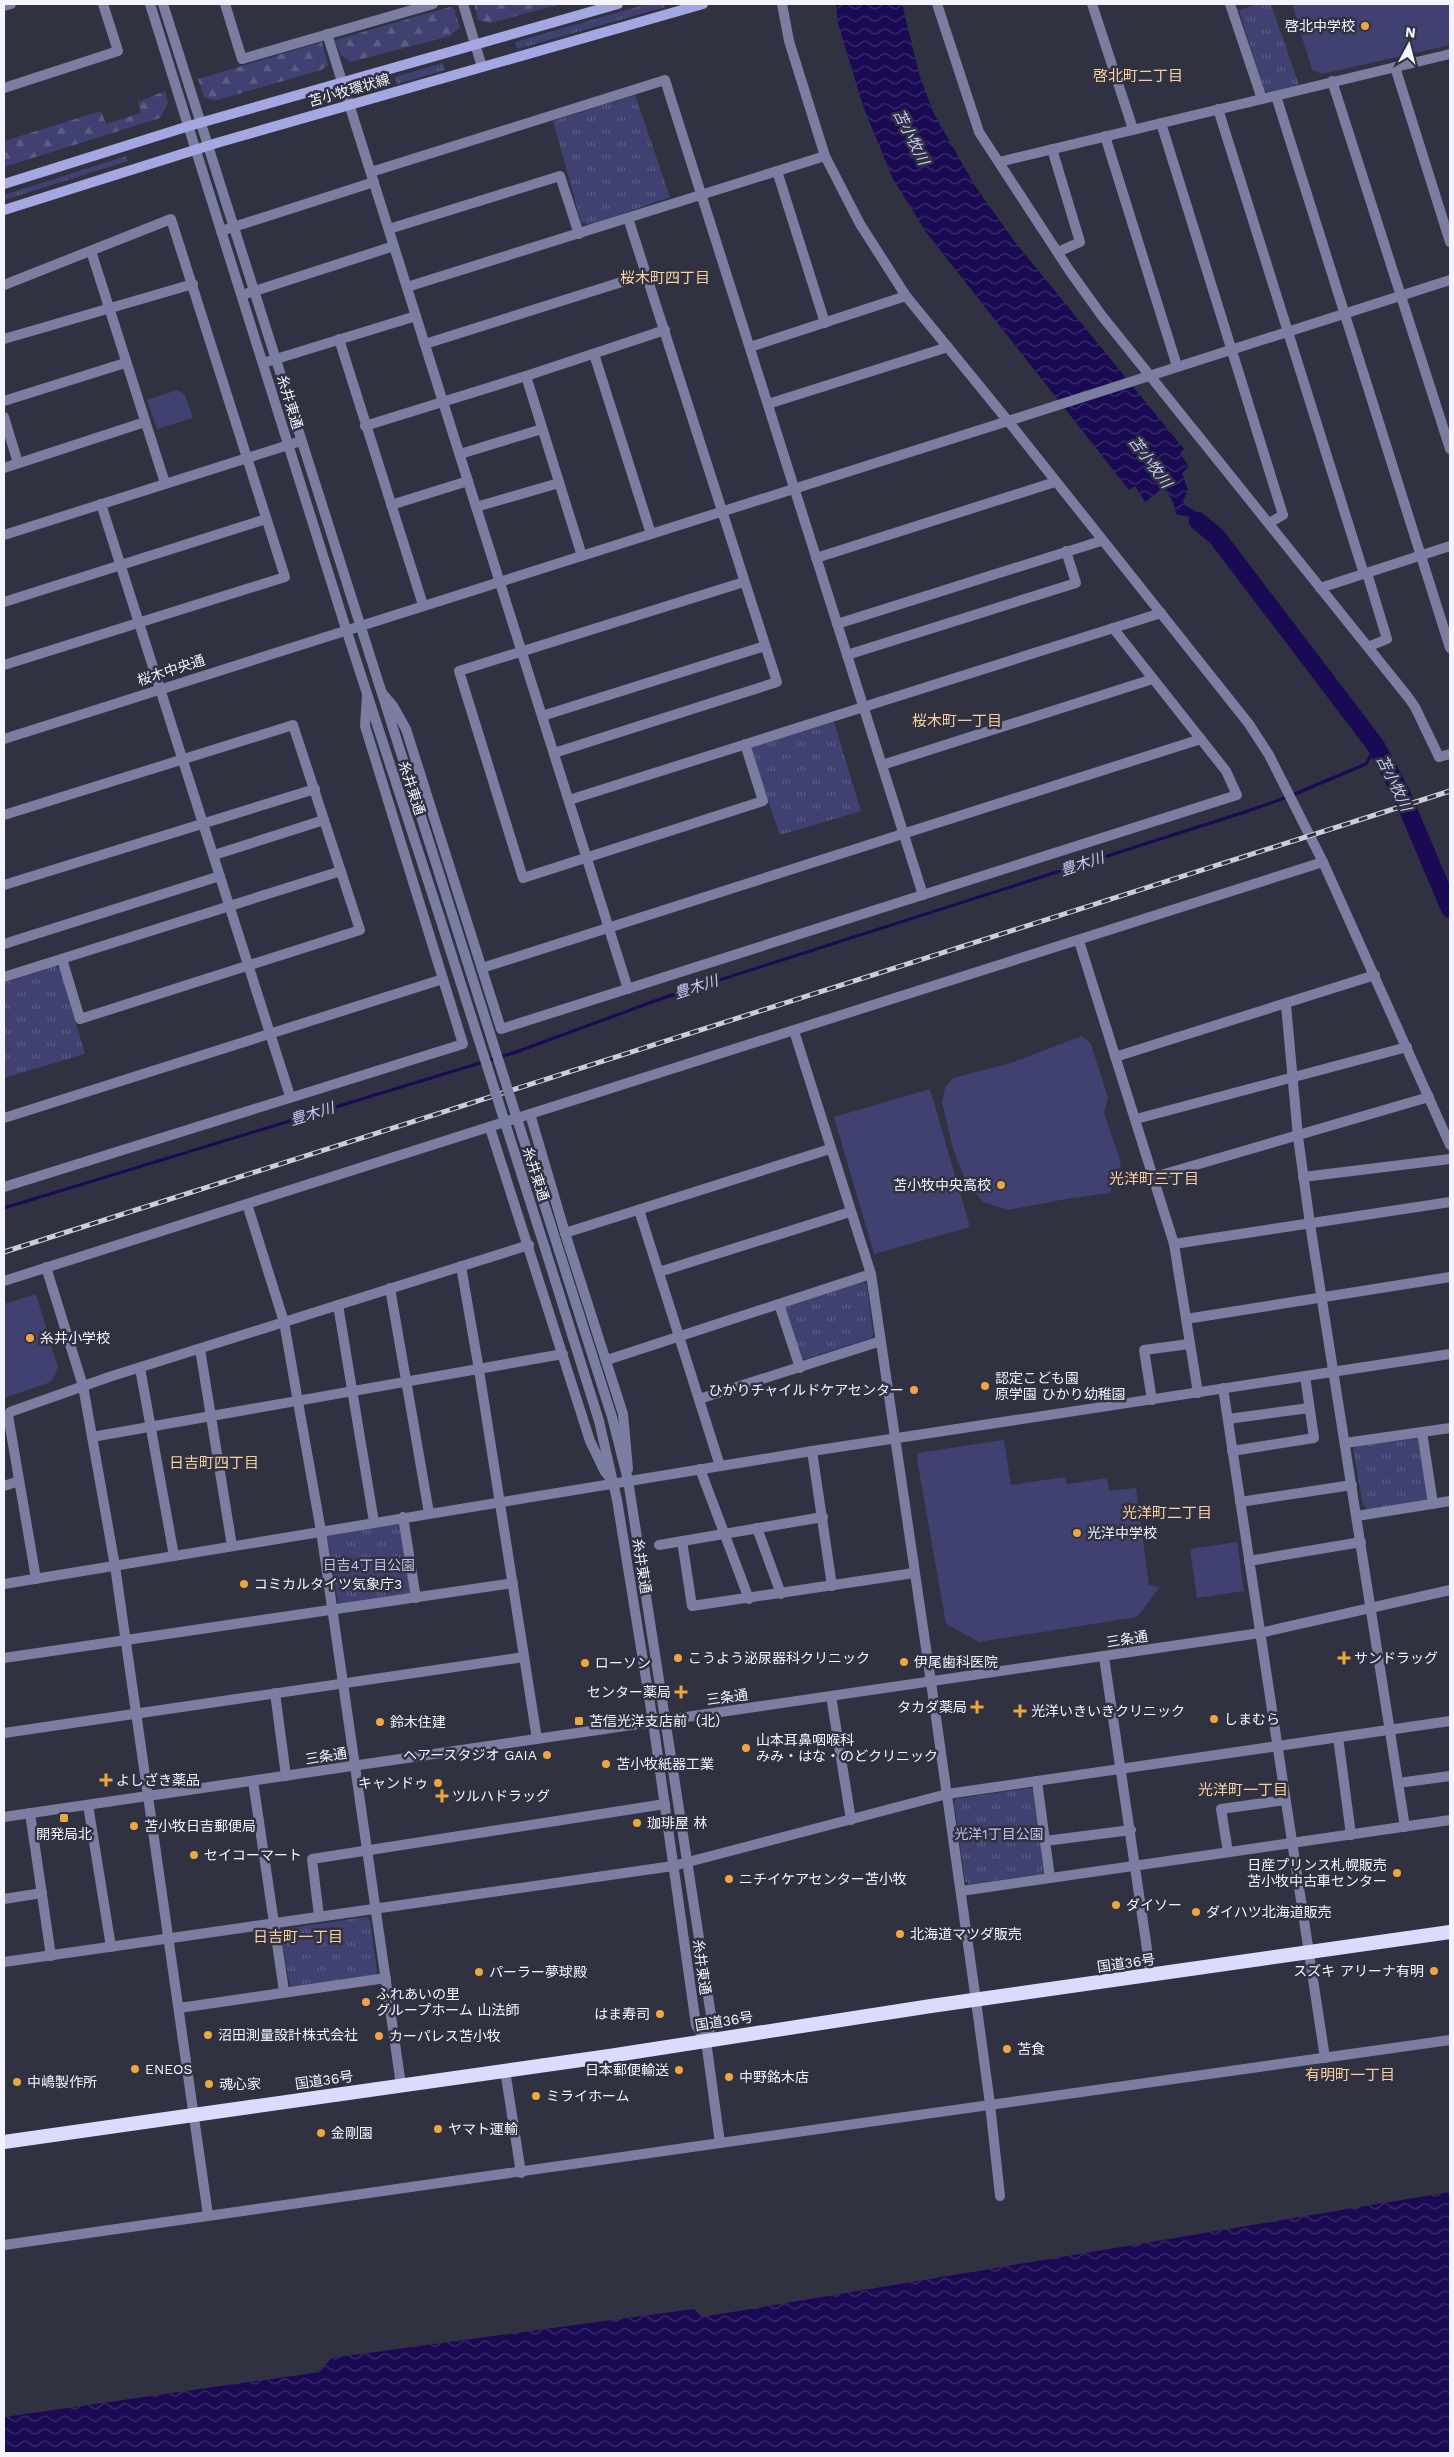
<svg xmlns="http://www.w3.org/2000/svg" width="1454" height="2457" font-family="'Work Sans','Noto Sans JP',sans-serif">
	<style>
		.grass { fill: url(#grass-tufts) }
		.forest { fill: url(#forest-firs) }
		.garden { fill: #404170 }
		.water { fill: url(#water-waves) }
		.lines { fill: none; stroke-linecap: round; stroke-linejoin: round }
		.stream { stroke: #1a0a54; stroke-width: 3 }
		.river { stroke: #1a0a54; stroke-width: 18 }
		.minor { stroke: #7b7da1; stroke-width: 10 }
		.tertiary { stroke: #7b7da1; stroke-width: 10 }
		.secondary { stroke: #a4a7e1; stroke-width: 10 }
		.trunk { stroke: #d9dcfc; stroke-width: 14 }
		.rail-casing { stroke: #cccdd9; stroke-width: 5 }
		.rail { stroke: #303141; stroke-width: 3; stroke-dasharray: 9; stroke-linecap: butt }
		.tertiary-bridge { stroke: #7b7da1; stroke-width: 10 }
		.poi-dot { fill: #f0a63f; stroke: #303141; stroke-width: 2 }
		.labels { text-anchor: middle; stroke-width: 5; stroke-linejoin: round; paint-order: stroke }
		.poi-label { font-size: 14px; fill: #f3f4ff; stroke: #303141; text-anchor: start }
		.street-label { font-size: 14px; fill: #f3f4ff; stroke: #303141 }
		.park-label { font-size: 14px; fill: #bec1ec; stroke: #303141 }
		.neighbourhood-label { font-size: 15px; fill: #fad09e; stroke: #303141 }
		.water-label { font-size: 15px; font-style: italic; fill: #c7caf6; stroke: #303141 }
	</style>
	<defs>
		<pattern id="grass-tufts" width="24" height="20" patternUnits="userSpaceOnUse" patternTransform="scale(1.25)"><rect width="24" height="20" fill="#404170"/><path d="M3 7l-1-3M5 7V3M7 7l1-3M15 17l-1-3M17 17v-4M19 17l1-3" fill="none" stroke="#5c5d85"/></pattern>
		<pattern id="forest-firs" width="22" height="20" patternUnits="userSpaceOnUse" patternTransform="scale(1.25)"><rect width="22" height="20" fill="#404170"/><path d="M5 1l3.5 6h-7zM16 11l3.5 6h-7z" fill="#5c5d85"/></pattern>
		<pattern id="water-waves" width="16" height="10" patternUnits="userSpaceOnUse" patternTransform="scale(1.25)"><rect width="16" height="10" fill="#1a0a54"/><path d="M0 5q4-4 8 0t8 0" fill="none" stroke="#3c2e6e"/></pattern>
	</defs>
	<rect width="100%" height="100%" fill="#303141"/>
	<g class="grass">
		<path d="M647,4H664L665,7L517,49L515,42Z"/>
		<path d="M1257,4H1271L1299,85L1270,92L1264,91L1239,10Z"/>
		<path d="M443,63L445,70L397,84L395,77Z"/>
		<path d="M635,95L670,197L590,225L581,222L553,121Z"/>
		<path d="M126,156L128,161L4,200V195Z"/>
		<path d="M834,722L861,811L780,835L751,751L753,746Z"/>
		<path d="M55,966L60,968L85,1054L4,1078V983Z"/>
		<path d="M862,1282L867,1285L873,1334L872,1338L801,1360L784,1308Z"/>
		<path d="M1419,1438L1428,1501L1368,1510L1363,1505L1353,1449L1355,1446Z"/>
		<path d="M401,1524L410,1594L341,1604L338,1602L327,1536Z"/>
		<path d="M1030,1788L1034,1790L1046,1869L1043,1874L969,1884L965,1881L954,1803L956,1799Z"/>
		<path d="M366,1917L370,1920L377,1971L375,1975L292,1986L289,1982L281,1933L283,1929Z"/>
	</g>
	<g class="forest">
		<path d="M474,4H561L490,23L478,20Z"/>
		<path d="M453,6L460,27L450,36L350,62L340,54L335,40Z"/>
		<path d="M322,42L328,65L321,70L214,101L204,97L198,79Z"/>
		<path d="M165,91L168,103L160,118L4,167V141L101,111L106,124L141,113L138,102Z"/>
	</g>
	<g class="garden">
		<path d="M1292,4H1450V45L1322,74L1312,70Z"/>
		<path d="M177,390L185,395L193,418L157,429L147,400Z"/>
		<path d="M1082,1036L1091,1044L1108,1098L1104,1113L1121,1163L1110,1193L1066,1199L1008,1210L983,1202L965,1180L953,1149L942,1102L945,1088L953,1078L1011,1063Z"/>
		<path d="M930,1089L970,1227L874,1254L834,1117Z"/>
		<path d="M36,1294L58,1368L51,1382L4,1398V1304Z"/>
		<path d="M1004,1440L1011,1485L1065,1477L1067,1484L1107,1478L1109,1491L1136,1488L1149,1585L1160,1587L1137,1617L979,1642L946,1624L917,1459L918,1453Z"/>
		<path d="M1237,1542L1244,1591L1197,1598L1190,1549Z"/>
	</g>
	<g class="water">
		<path d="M836,4H902L920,77L934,114L975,186L1015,242L1184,449L1180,453L1189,467L1182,473L1188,490L1183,501L1185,505L1209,519L1221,535L1214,537L1191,519L1176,514L1173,502L1164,487L1145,502L1135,486L1129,490L926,232L893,179L863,106L838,23Z"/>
		<path d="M1450,2192V2453H4V2417L320,2372L331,2358L694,2309L702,2317Z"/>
	</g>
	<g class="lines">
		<path class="stream" d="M4,1208L516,1052L663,998L1254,809L1290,796L1366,764L1376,746"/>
		<path class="river" d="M1198,521L1217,537L1376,746L1401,793L1450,909"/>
		<g class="minor">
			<path d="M225,4L242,59L433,4"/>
			<path d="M463,4L482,67"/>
			<path d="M782,4L789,41L825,156L860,224L906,296L1008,421L1450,280"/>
			<path d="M937,4L979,132L1069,270L1102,316L1408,697L1415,707L1439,757"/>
			<path d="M1092,4L1133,129"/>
			<path d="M1230,4L1262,99"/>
			<path d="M4,6L11,4"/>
			<path d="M327,34L628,989"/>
			<path d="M1395,67L1450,242"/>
			<path d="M1332,81L1450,449"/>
			<path d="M4,88L118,51L103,4"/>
			<path d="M1276,96L1450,648"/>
			<path d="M1218,109L1364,574"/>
			<path d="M1161,123L1283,515L1269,523"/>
			<path d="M1105,136L1177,366"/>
			<path d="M1052,149L1080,242L1058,252"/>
			<path d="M999,162L1450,54"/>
			<path d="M777,171L825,323"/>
			<path d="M371,172L665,80L923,895"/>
			<path d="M389,229L560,176L579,234"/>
			<path d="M221,231L374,182"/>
			<path d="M91,251L165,483"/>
			<path d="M4,285L171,219L285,577L4,665"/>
			<path d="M407,287L825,156"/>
			<path d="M242,295L394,246"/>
			<path d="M4,339L193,284"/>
			<path d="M339,339L423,605"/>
			<path d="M425,344L647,274"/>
			<path d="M750,347L906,296"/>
			<path d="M594,354L651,534"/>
			<path d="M263,363L416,316"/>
			<path d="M526,376L582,556"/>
			<path d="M4,401L125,363"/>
			<path d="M768,404L948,347"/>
			<path d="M4,417L18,463"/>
			<path d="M365,426L526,376L665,330"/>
			<path d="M460,454L542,429"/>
			<path d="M4,468L145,422"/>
			<path d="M101,504L290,1096"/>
			<path d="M391,505L468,481"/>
			<path d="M476,507L559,483"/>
			<path d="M4,535L301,441"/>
			<path d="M816,558L1055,482"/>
			<path d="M1367,573L1387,639L1370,646"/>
			<path d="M744,582L459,671L523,878L763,801L745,744"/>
			<path d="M1320,588L1450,546"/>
			<path d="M4,602L266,519"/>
			<path d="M837,624L1101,541"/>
			<path d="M847,655L1076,583L1066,551"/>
			<path d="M382,693L393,706L406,729L501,1029L1237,795L1226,771L1113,628"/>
			<path d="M542,716L765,646"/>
			<path d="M554,753L777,682L628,218"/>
			<path d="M882,765L1153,679"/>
			<path d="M569,800L1161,613"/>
			<path d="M4,815L293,725L360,930L80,1019L62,959"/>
			<path d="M214,855L324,820"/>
			<path d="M4,885L315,789"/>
			<path d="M1079,941L1174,1244L1198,1393"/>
			<path d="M4,944L220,876"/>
			<path d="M482,968L1201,739"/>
			<path d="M4,977L341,871"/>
			<path d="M1286,1005L1298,1137L1310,1224L1405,1827"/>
			<path d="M794,1031L871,1274L931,1682"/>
			<path d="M1115,1057L1375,975"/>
			<path d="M530,1114L565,1233L623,1414L628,1469"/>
			<path d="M4,1118L443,979"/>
			<path d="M1136,1119L1407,1047"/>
			<path d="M490,1128L590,1441L605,1472L613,1482"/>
			<path d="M1154,1177L1429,1097"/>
			<path d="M1303,1177L1450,1159"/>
			<path d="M4,1187L463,1044L365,726L367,695"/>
			<path d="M247,1204L284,1322L298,1402L321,1531L401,2085"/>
			<path d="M639,1210L720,1466"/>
			<path d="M565,1233L830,1149"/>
			<path d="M1174,1244L1450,1202"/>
			<path d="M461,1266L479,1370L537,1739"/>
			<path d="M46,1267L83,1386L115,1566L208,2215"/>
			<path d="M659,1272L850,1212"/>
			<path d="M4,1281L1323,862"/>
			<path d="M390,1288L429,1513"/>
			<path d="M779,1304L800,1368"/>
			<path d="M338,1305L374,1522"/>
			<path d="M1186,1319L1450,1277"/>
			<path d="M200,1349L232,1546"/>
			<path d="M607,1360L871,1274"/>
			<path d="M140,1368L174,1556"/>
			<path d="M1223,1388L1325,2058"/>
			<path d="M699,1399L881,1341"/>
			<path d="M1152,1400L1144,1350L1189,1344"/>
			<path d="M1228,1419L1309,1408"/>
			<path d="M1422,1432L1433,1504"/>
			<path d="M92,1437L563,1354"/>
			<path d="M1345,1443L1450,1428"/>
			<path d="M812,1451L832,1586"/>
			<path d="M1232,1451L1314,1438L1305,1376"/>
			<path d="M700,1469L749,1599"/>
			<path d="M4,1486L19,1481"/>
			<path d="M1240,1502L1352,1485"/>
			<path d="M1357,1516L1450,1501"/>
			<path d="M403,1517L416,1598"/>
			<path d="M757,1528L781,1594"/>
			<path d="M682,1541L692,1606L914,1573"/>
			<path d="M659,1545L823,1517"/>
			<path d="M1249,1561L1361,1542"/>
			<path d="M36,1579L8,1415L10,1412L109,1377L529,1245"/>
			<path d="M4,1584L812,1451L1450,1354"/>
			<path d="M1104,1657L1151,1976"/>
			<path d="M4,1658L513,1583"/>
			<path d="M275,1693L286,1776"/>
			<path d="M831,1696L851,1820"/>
			<path d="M4,1733L524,1657"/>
			<path d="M1338,1737L1351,1835"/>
			<path d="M253,1781L284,1991"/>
			<path d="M1037,1781L1050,1878"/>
			<path d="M1398,1783L1450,1776"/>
			<path d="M88,1805L111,1947"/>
			<path d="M30,1813L51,1956"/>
			<path d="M1045,1841L1131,1830"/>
			<path d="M1228,1852L1221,1809L1285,1800"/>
			<path d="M961,1891L1450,1820"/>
			<path d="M4,1899L42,1893"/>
			<path d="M319,1916L312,1859L665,1804"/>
			<path d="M4,1962L673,1866L947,1794L1450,1721"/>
			<path d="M976,2001L990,2104L1000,2196"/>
			<path d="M179,2008L386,1978"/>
			<path d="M706,2041L720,2143L1450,2040"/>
			<path d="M505,2070L521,2173"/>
		</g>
		<g class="tertiary">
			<path d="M150,4L346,629L440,918"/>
			<path d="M163,4L452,914"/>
			<path d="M4,739L1008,421L1249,724L1269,755L1323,862L1450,1145"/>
			<path d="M1439,757L1450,754"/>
			<path d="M567,1276L612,1417L628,1480L712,2022L706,2041"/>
			<path d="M555,1280L599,1421L617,1500L653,1722L696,2025L706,2041"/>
			<path d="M931,1682L976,2001"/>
			<path d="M4,1817L1260,1633L1450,1590"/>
			<path d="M4,2245L720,2143"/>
		</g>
		<g class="secondary">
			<path d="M4,184L189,126L618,4"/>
			<path d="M4,210L220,142L703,4"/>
		</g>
		<path class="trunk" d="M4,2142L609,2056L931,2006L1450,1932"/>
		<g class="rail-casing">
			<path id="rail" d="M4,1252L1450,791"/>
		</g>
		<use href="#rail" class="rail"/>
		<g class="tertiary-bridge">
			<path d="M452,914L567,1276"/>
			<path d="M440,918L555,1280"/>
		</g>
	</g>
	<g class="poi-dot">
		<circle cx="1365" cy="26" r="5"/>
		<circle cx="1001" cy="1185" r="5"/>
		<circle cx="30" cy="1338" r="5"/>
		<circle cx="985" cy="1386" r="5"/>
		<circle cx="914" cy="1390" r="5"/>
		<circle cx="1077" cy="1533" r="5"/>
		<circle cx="244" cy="1584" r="5"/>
		<circle cx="678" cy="1658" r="5"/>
		<path d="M1341.5 1650.5h5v5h5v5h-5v5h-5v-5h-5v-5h5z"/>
		<circle cx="904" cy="1662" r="5"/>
		<circle cx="585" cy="1663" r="5"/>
		<path d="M678.5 1684.5h5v5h5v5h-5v5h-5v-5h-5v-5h5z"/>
		<path d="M974.5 1699.5h5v5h5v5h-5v5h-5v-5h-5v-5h5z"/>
		<path d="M1017.5 1703.5h5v5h5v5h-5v5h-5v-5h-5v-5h5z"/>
		<circle cx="1214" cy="1719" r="5"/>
		<rect x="574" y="1716" width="10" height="10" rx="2.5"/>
		<circle cx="380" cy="1722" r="5"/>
		<circle cx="746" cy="1748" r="5"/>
		<circle cx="547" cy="1755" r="5"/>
		<circle cx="606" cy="1764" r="5"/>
		<path d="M103.5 1772.5h5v5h5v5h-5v5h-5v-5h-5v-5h5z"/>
		<circle cx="438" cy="1783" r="5"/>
		<path d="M439.5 1788.5h5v5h5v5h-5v5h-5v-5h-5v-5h5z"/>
		<rect x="59" y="1813" width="10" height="10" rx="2.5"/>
		<circle cx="637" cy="1823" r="5"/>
		<circle cx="134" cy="1826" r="5"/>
		<circle cx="194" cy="1855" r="5"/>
		<circle cx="1397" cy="1873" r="5"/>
		<circle cx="729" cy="1879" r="5"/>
		<circle cx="1116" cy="1905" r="5"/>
		<circle cx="1196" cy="1912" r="5"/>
		<circle cx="900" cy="1934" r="5"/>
		<circle cx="1434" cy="1971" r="5"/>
		<circle cx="479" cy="1972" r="5"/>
		<circle cx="366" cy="2002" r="5"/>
		<circle cx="660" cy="2014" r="5"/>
		<circle cx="208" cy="2035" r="5"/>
		<circle cx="379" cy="2036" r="5"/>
		<circle cx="1007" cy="2049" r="5"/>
		<circle cx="135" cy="2069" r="5"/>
		<circle cx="679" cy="2070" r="5"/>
		<circle cx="729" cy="2077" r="5"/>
		<circle cx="17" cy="2082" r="5"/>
		<circle cx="209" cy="2084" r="5"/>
		<circle cx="536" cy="2096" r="5"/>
		<circle cx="438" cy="2129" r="5"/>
		<circle cx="321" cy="2133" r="5"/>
	</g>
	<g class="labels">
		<g class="poi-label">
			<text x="1355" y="31" text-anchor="end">啓北中学校</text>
			<text x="991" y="1190" text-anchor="end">苫小牧中央高校</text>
			<text x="40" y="1343">糸井小学校</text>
			<text x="995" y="1383">認定こども園<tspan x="995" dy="16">原学園 ひかり幼稚園</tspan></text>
			<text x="904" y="1395" text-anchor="end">ひかりチャイルドケアセンター</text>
			<text x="1087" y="1538">光洋中学校</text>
			<text x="254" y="1589">コミカルタイツ気象庁3</text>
			<text x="688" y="1663">こうよう泌尿器科クリニック</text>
			<text x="1354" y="1663">サンドラッグ</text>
			<text x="914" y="1667">伊尾歯科医院</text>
			<text x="595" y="1668">ローソン</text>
			<text x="671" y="1697" text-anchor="end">センター薬局</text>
			<text x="967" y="1712" text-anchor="end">タカダ薬局</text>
			<text x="1031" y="1716">光洋いきいきクリニック</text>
			<text x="1224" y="1724">しまむら</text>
			<text x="589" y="1726">苫信光洋支店前（北）</text>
			<text x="390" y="1727">鈴木住建</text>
			<text x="756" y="1745">山本耳鼻咽喉科<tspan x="756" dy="16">みみ・はな・のどクリニック</tspan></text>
			<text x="537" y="1760" text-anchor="end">ヘアースタジオ GAIA</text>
			<text x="616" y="1769">苫小牧紙器工業</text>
			<text x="116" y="1785">よしざき薬品</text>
			<text x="428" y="1788" text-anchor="end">キャンドゥ</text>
			<text x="452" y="1801">ツルハドラッグ</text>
			<text x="647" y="1828">珈琲屋 林</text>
			<text x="144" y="1831">苫小牧日吉郵便局</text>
			<text x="64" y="1839" text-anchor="middle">開発局北</text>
			<text x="204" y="1860">セイコーマート</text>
			<text x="1387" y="1870" text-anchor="end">日産プリンス札幌販売<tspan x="1387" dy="16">苫小牧中古車センター</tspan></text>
			<text x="739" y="1884">ニチイケアセンター苫小牧</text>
			<text x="1126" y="1910">ダイソー</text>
			<text x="1206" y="1917">ダイハツ北海道販売</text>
			<text x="910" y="1939">北海道マツダ販売</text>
			<text x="1424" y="1976" text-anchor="end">スズキ アリーナ有明</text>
			<text x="489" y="1977">パーラー夢球殿</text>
			<text x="376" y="1999">ふれあいの里<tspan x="376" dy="16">グループホーム 山法師</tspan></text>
			<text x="650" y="2019" text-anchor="end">はま寿司</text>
			<text x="218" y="2040">沼田測量設計株式会社</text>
			<text x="389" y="2041">カーパレス苫小牧</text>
			<text x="1017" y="2054">苫食</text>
			<text x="145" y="2074">ENEOS</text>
			<text x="669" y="2075" text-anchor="end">日本郵便輸送</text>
			<text x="739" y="2082">中野銘木店</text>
			<text x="27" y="2087">中嶋製作所</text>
			<text x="219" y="2089">魂心家</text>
			<text x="546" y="2101">ミライホーム</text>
			<text x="448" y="2134">ヤマト運輸</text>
			<text x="331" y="2138">金剛園</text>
		</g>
		<g class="street-label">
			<text transform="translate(349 90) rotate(-16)" y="5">苫小牧環状線</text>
			<text transform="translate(290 402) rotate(73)" y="5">糸井東通</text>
			<text transform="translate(171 670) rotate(-18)" y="5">桜木中央通</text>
			<text transform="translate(412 788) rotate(72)" y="5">糸井東通</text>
			<text transform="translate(536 1174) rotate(72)" y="5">糸井東通</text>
			<text transform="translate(642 1566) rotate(81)" y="5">糸井東通</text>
			<text transform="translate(1127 1639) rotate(-9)" y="5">三条通</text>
			<text transform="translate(727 1697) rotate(-8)" y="5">三条通</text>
			<text transform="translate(326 1756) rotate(-9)" y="5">三条通</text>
			<text transform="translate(1126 1963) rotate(-8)" y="5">国道36号</text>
			<text transform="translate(702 1967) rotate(82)" y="5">糸井東通</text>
			<text transform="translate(724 2021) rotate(-9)" y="5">国道36号</text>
			<text transform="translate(324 2080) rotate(-8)" y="5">国道36号</text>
		</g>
		<g class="park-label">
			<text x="369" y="1570">日吉4丁目公園</text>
			<text x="999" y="1839">光洋1丁目公園</text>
		</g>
		<g class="neighbourhood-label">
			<text x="1138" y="81">啓北町二丁目</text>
			<text x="665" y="283">桜木町四丁目</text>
			<text x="957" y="726">桜木町一丁目</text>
			<text x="1154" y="1184">光洋町三丁目</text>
			<text x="214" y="1468">日吉町四丁目</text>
			<text x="1167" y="1518">光洋町二丁目</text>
			<text x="1243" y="1795">光洋町一丁目</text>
			<text x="298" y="1942">日吉町一丁目</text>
			<text x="1350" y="2080">有明町一丁目</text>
		</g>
		<g class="water-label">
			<text transform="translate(911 137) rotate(63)" y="5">苫小牧川</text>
			<text transform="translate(1150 462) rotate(53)" y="5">苫小牧川</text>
			<text transform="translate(1394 783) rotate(64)" y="5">苫小牧川</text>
			<text transform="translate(1082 864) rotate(-18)" y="5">豊木川</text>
			<text transform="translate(696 987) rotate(-18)" y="5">豊木川</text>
			<text transform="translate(312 1114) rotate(-17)" y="5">豊木川</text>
		</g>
	</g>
	<rect width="1454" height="2457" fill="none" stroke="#f3f4ff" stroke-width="10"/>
	<g transform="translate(1409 45) rotate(7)" stroke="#303141" stroke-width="4" paint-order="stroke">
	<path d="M0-4L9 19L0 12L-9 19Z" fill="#f3f4ff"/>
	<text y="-8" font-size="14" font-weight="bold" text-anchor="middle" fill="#f3f4ff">N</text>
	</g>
</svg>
